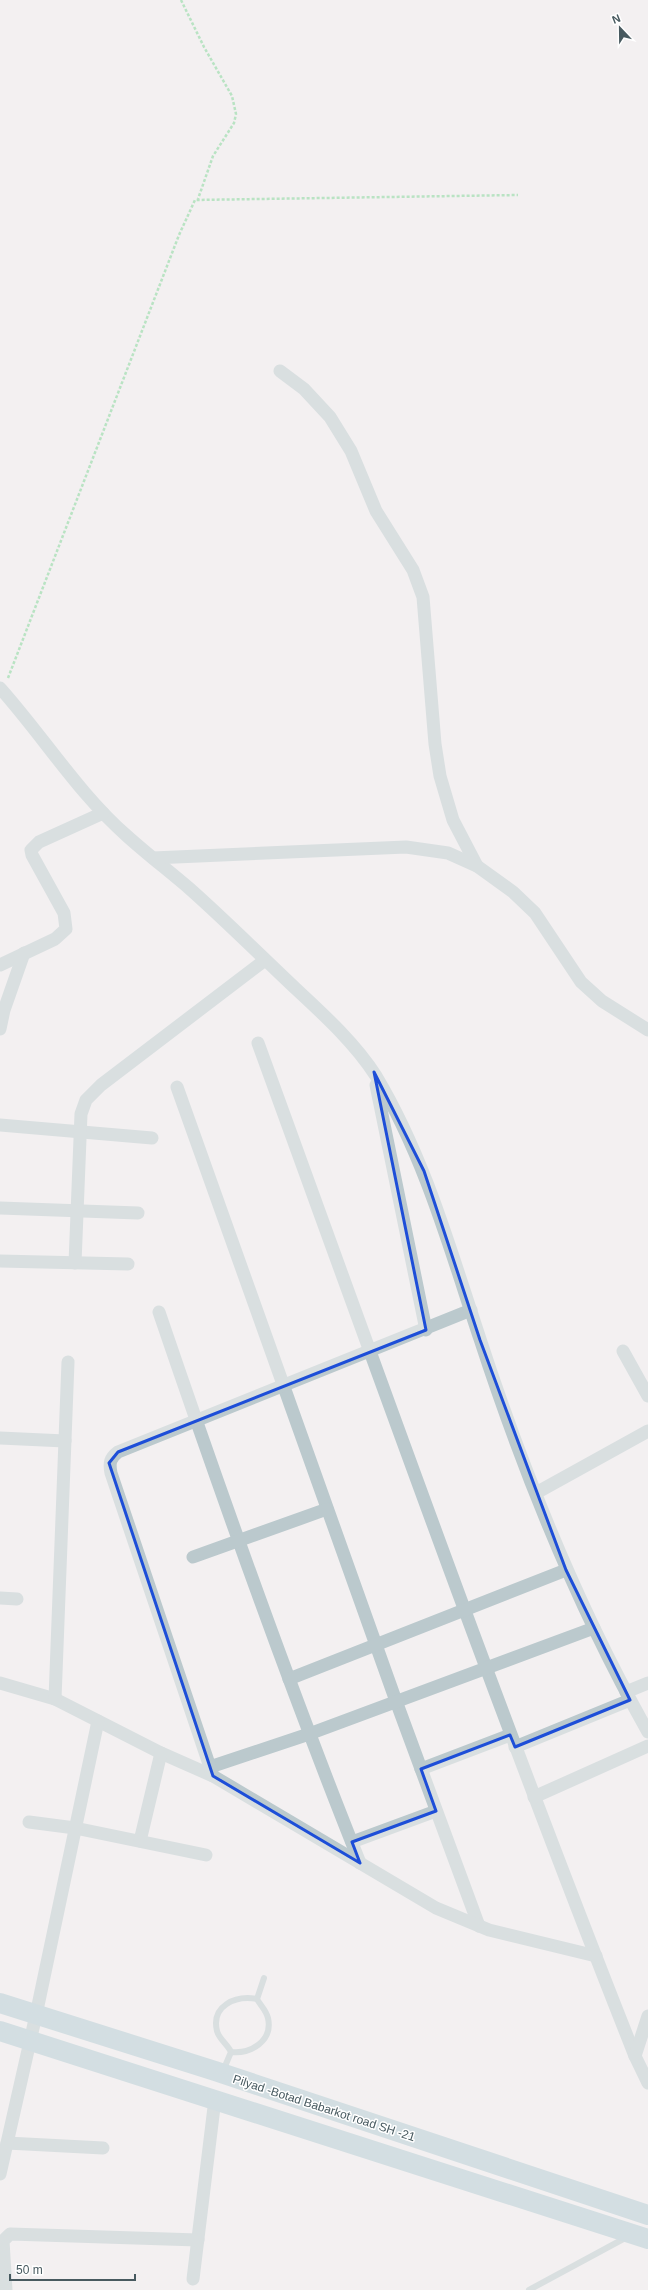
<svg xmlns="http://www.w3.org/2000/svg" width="648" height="2290" font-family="Arial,sans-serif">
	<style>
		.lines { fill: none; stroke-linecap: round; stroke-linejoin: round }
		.path { stroke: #73d28d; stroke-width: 2.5; stroke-dasharray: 3 2; stroke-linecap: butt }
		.service { stroke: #bbc9cd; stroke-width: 6 }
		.minor { stroke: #bbc9cd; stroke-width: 13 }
		.primary { stroke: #aec7d0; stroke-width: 20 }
		.marked { fill: none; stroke: #1d4ed8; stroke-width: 3; stroke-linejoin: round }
		.labels { text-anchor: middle; stroke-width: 3; stroke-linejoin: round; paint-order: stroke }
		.street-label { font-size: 12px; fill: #47595f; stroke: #fff }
	</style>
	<rect width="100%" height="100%" fill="#f3f0f1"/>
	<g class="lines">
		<g class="path">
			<path d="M181,0L204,47L232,96L236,114L234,123L213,156L198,199"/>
			<path d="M8,678L179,235L195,200L518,195"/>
		</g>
		<g class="service">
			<path d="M231,2052C251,2054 273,2041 268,2018C266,2010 260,2005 257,1999L264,1978"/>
			<path d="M223,2071L231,2052C228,2045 219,2039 217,2031C211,2006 235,1995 257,1999"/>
			<path d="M529,2290L627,2237"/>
		</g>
		<g class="minor">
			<path d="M280,371L304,389L330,417L351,451L376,511L413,570L423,597L435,744L440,776L453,820L477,866"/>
			<path d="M0,688C43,736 78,793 127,836C147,854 169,871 190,889C226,921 260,955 295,988C323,1014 355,1043 376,1076C425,1158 450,1249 480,1339C524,1474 578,1608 648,1732"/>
			<path d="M153,858L406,847L448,853L477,866L513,892L535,913L581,982L602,1001L648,1030"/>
			<path d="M0,965L55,939L66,929L64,913L32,855L31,850L39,842L103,813"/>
			<path d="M0,1029L4,1010L24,953"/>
			<path d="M258,1043C381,1381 502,1721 635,2056L648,2083"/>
			<path d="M376,1085L426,1330"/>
			<path d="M177,1087L396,1701L479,1926"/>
			<path d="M0,1125L152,1138"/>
			<path d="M0,1208L138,1213"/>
			<path d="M0,1261L128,1264"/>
			<path d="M75,1263L81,1114L86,1100L101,1085L265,960"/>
			<path d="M159,1312C222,1497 287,1681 360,1863"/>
			<path d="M623,1351L648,1396"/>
			<path d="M0,1438L65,1441"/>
			<path d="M536,1493L648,1431"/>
			<path d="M193,1557L327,1509"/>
			<path d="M0,1598L17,1599"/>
			<path d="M289,1679L566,1570"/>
			<path d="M0,1683L55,1699L161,1753L213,1776L436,1908L489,1930L596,1956"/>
			<path d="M626,1692L648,1683"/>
			<path d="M55,1699L68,1362"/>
			<path d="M515,1747L630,1700"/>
			<path d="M210,1767L309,1734L594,1628"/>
			<path d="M421,1769L510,1735"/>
			<path d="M213,1776L111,1473C109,1463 110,1458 118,1452L471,1310"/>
			<path d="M534,1797L648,1746"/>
			<path d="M29,1822L75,1828L206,1855"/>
			<path d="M140,1841L161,1753"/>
			<path d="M352,1842L436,1811"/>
			<path d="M635,2056L648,2016"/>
			<path d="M7,2143L103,2148"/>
			<path d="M0,2174L36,2015L98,1721"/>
			<path d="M193,2279L215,2099"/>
			<path d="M6,2290L3,2241L10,2234L198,2240"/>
		</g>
		<g class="primary">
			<path d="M0,2003L215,2071L648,2215"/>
			<path d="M0,2031L648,2239"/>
		</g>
	</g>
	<path d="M0 0H648V2290H0ZM374,1072L424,1171L480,1340L566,1570L630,1700L515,1747L510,1735L421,1769L436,1811L352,1842L360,1863L213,1776L109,1463L118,1452L426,1330Z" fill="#f3f0f1" fill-opacity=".55" fill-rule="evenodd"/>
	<path class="marked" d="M374,1072L424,1171L480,1340L566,1570L630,1700L515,1747L510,1735L421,1769L436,1811L352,1842L360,1863L213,1776L109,1463L118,1452L426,1330Z"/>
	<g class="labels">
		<g class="street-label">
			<text transform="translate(324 2108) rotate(18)" y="4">Pilyad -Botad Babarkot road SH -21</text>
		</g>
	</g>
	<g transform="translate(620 28) rotate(338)" stroke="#ffffff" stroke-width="3" paint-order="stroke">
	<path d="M0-3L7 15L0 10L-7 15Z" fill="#47595f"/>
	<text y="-6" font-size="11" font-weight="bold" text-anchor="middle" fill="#47595f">N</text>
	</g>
	<path d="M10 2274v6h125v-6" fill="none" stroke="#47595f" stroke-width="2"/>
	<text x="16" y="2274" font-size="12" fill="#47595f" stroke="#ffffff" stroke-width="3" paint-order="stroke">50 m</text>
</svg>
